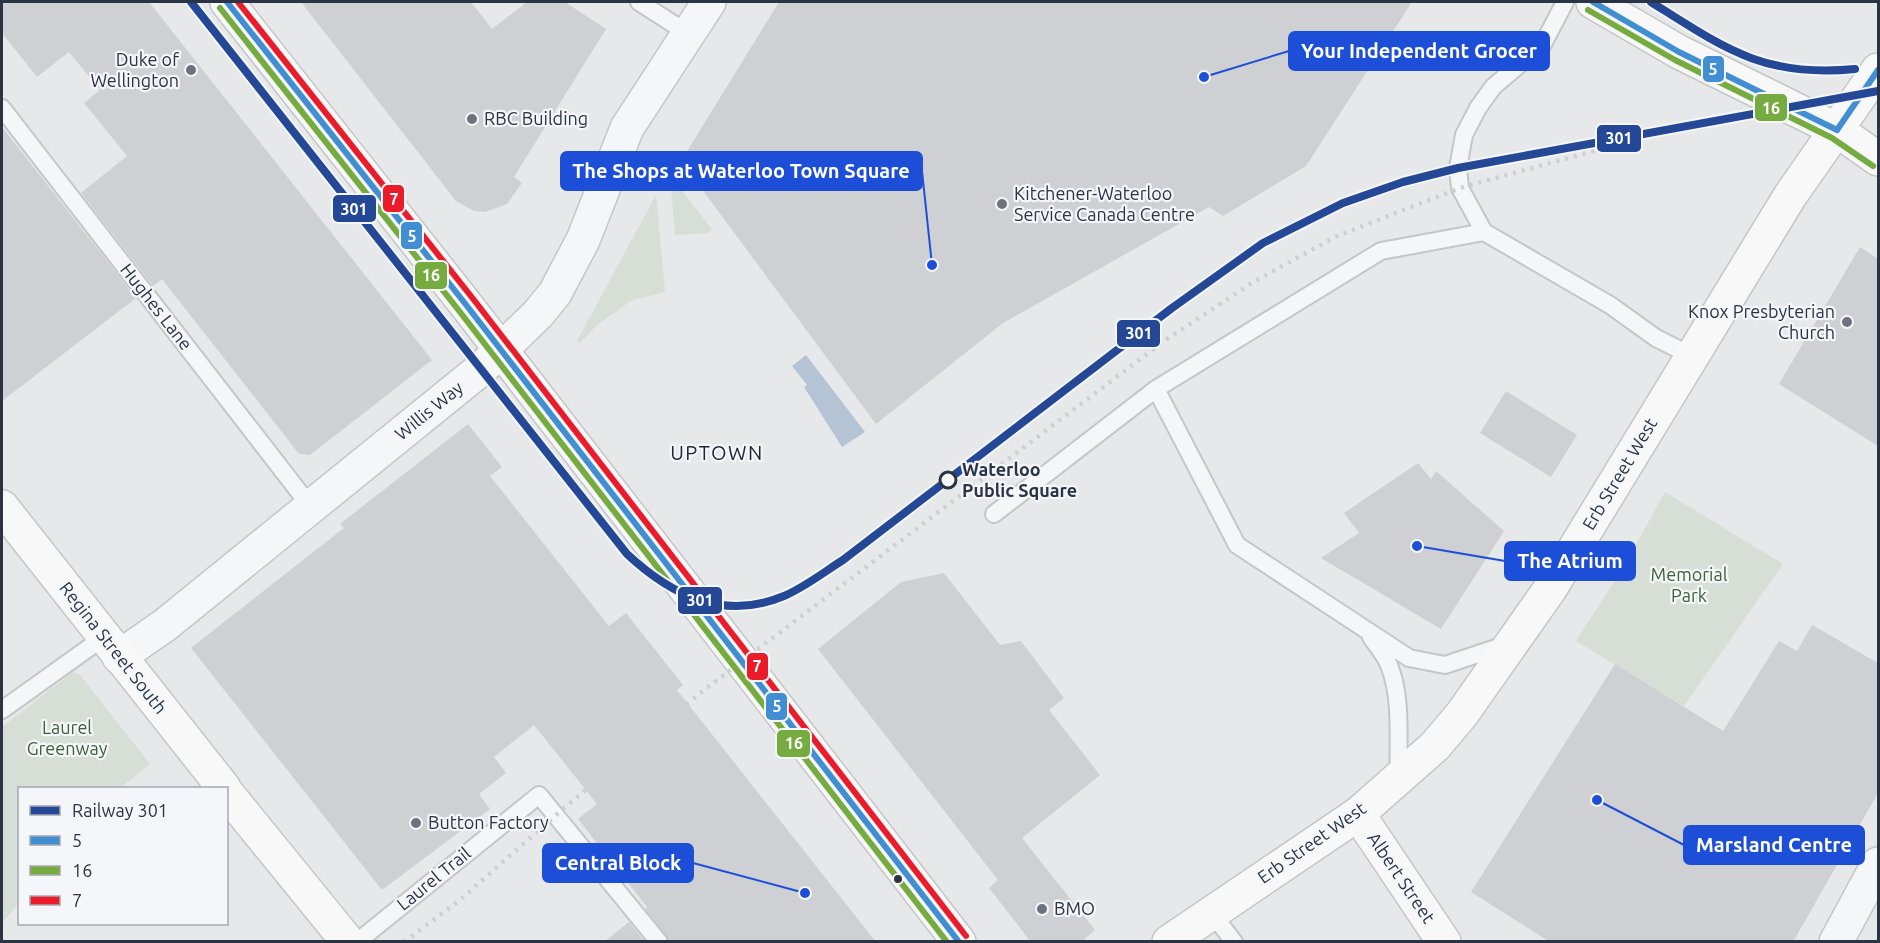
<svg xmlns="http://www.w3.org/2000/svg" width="1880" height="943" font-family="Ubuntu,sans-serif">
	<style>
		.green { fill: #d6ded6 }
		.water { fill: #b4c4d5 }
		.building { fill: #ced0d3 }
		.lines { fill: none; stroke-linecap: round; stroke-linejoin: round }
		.lane-casing { stroke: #c4c6c8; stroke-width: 20 }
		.street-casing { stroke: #c4c6c8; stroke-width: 36 }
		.secondary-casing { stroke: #c4c6c8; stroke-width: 36 }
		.lane { stroke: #f5f6f7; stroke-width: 16 }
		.street { stroke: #f5f6f7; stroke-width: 33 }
		.secondary { stroke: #f8f8f8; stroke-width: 33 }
		.rail { stroke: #cecfd2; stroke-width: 4.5; stroke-dasharray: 3 6; stroke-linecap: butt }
		.bus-1-casing { stroke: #f4f6f9; stroke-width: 10 }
		.bus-2-casing { stroke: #f4f6f9; stroke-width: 10 }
		.bus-3-casing { stroke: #f4f6f9; stroke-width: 10 }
		.bus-1 { stroke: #418ed3; stroke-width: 6 }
		.bus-2 { stroke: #76ab3f; stroke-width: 6 }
		.bus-3 { stroke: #ec1b29; stroke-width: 6 }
		.rail-1-casing { stroke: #f4f6f9; stroke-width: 12 }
		.rail-1 { stroke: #244895; stroke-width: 8 }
		.poi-dot { fill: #6c737f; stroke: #f4f6f9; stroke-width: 2 }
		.stop-dot { fill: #f4f6f9; stroke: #2b3445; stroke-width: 3 }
		.bus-dot { fill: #2b3445; stroke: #f4f6f9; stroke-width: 2 }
		.labels { text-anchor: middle; stroke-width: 4.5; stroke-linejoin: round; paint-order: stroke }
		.poi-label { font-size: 18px; fill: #2b3445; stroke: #f4f6f9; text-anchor: start }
		.street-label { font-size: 18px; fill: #2b3445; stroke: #f4f6f9 }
		.stop-label { font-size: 18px; font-weight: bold; fill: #2b3445; stroke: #f4f6f9; text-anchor: start }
		.park-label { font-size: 18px; fill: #3f6138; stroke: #f4f6f9 }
		.neighbourhood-label { font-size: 20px; letter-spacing: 1.5px; fill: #1d2536; stroke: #f4f6f9 }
		.leader { fill: none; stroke: #1d4ed8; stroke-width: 2 }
		.callout-dot { fill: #1d4ed8; stroke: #f4f6f9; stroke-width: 2 }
		.callout { fill: #1d4ed8; stroke: #1d4ed8; stroke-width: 2 }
		.callout-label { font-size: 20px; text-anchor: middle; font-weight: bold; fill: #fff }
		.line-badge { stroke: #f4f6f9; stroke-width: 2 }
		.badge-label { font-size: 16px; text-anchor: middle; font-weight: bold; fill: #fff }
	</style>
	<rect width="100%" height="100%" fill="#e6e8ea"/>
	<g class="green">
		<path d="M670,176L712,229L708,233L675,235Z"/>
		<path d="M656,195L665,292L632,300L597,325L580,343L577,341Z"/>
		<path d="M1665,492L1783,564L1684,706L1576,641L1623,568Z"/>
		<path d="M73,672L80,675L150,764L120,788H20V872L16,875L19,880V903L2,923V727Z"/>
	</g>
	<path class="water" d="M806,355L865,432L842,447L804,387L807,385L792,366Z"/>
	<g class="building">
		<path d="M2,2H149L432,360L310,455L299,454L162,279L153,286L81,193L127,156L84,103L100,90L69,52L37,77L2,33Z"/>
		<path d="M301,2H471L492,29L527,2H565L606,29L514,177L522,183L507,204L485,212L474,211L456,201Z"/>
		<path d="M779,2H1412L1306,166L1223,216L1209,207L1003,323L876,424L681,161Z"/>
		<path d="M2,127L136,298L2,401Z"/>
		<path d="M1860,247L1878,259V446L1779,384Z"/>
		<path d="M1506,391L1577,435L1551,477L1480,433Z"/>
		<path d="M468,424L502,467L490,476L609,626L626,613L683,685L677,690L876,942H669L645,909L647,907L578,819L597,804L534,725L494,757L506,773L479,794L490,809L382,890L191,648L344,528L340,524Z"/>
		<path d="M1418,463L1431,479L1436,471L1504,531L1441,629L1321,558L1359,533L1344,513Z"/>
		<path d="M944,573L1000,645L1021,641L1064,698L1049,710L1100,775L1022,838L1095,930L1081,942H1031L989,888L998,880L818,649L901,582Z"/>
		<path d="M1812,625L1878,663V793L1793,942H1550L1471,892L1615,664L1723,731L1779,641L1797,651Z"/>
		<path d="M629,922L645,942H604Z"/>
	</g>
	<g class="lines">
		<g class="lane-casing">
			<g id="lane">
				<path d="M639,2L689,34"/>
				<path d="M1565,2L1543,44L1493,87L1478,108L1464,135L1458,168L1460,188L1484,232L1610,305L1656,338L1692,356"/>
				<path d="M2,108L310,506"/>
				<path d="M1156,389L1237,545L1409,658L1445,665L1505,645"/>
				<path d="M994,514L1156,389L1381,251L1484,232"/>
				<path d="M1371,637C1377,646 1385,655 1389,665C1403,700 1397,741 1399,778"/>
				<path d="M2,710L104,637"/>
				<path d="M1211,912L1234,942"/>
				<path d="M357,942L539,795L659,942"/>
			</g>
		</g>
		<g class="street-casing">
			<g id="street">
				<path d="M119,657L165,625L481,369L538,314L555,293L583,240L627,128L709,2"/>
				<path d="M1836,942L1878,864"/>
			</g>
		</g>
		<g class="secondary-casing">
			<g id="secondary">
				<path d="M227,2L467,306L959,942"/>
				<path d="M1593,2L1679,52L1837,130L1878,159"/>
				<path d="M2,507L224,788"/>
				<path d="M226,792L348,942"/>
				<path d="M1358,814L1444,942"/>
				<path d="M1169,942L1358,814L1435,746L1462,714L1550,589L1790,196L1878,70"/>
			</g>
		</g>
		<use href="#lane" class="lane"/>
		<use href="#street" class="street"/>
		<use href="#secondary" class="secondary"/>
		<path class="rail" d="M404,942L460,900L556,815L704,690L1164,341L1255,281L1337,236L1460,188L1680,127"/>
		<g class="bus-1-casing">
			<g id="bus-1">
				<path d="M227,2L467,306L959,942"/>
				<path d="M1593,2L1679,52L1837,130"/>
				<path d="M1837,130L1878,70"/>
			</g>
		</g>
		<g class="bus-2-casing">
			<g id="bus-2">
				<path d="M220,8L460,312L947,942"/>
				<path d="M1588,10L1675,60L1832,138L1873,166"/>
			</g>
		</g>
		<g class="bus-3-casing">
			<path id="bus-3" d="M238,2L474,300L966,936"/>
		</g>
		<use href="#bus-1" class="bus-1"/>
		<use href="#bus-2" class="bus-2"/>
		<use href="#bus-3" class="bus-3"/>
		<g class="rail-1-casing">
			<g id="rail-1">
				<path d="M191,2L627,554C672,596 724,621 784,596C805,587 824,572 843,560L1172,308L1263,243L1343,203L1403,182L1458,168L1878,91"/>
				<path d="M1651,2C1724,48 1764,78 1855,69"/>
			</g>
		</g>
		<use href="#rail-1" class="rail-1"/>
	</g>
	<g class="poi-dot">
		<circle cx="191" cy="70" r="6"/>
		<circle cx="472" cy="119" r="6"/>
		<circle cx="1002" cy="204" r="6"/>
		<circle cx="1847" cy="322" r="6"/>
		<circle cx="416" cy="823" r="6"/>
		<circle cx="1042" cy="909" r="6"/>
	</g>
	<circle class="stop-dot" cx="948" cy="480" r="8"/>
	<circle class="bus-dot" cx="898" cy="879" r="5"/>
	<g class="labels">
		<g class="poi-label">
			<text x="179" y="66" text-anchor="end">Duke of<tspan x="179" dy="21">Wellington</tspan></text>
			<text x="484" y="125">RBC Building</text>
			<text x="1014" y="200">Kitchener-Waterloo<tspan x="1014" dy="21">Service Canada Centre</tspan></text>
			<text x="1835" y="318" text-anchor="end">Knox Presbyterian<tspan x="1835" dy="21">Church</tspan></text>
			<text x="428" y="829">Button Factory</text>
			<text x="1054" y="915">BMO</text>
		</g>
		<g class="street-label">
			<text transform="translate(156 307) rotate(52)" y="6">Hughes Lane</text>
			<text transform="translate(429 411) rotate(-39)" y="6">Willis Way</text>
			<text transform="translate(1620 474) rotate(-59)" y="6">Erb Street West</text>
			<text transform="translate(113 648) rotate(52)" y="6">Regina Street South</text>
			<text transform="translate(1312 843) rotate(-35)" y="6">Erb Street West</text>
			<text transform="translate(1401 878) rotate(56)" y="6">Albert Street</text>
			<text transform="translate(434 879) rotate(-39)" y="6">Laurel Trail</text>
		</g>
		<g class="stop-label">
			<text x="962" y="476">Waterloo<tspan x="962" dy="21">Public Square</tspan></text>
		</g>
		<g class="park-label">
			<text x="1689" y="581">Memorial<tspan x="1689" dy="21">Park</tspan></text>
			<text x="67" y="734">Laurel<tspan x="67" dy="21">Greenway</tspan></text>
		</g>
		<g class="neighbourhood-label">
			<text x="717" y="460">UPTOWN</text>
		</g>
	</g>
	<path class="leader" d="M1204 77L1289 51M932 265L922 171M1417 546L1505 561M1597 800L1684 845M805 893L693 863"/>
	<g class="callout-dot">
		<circle cx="1204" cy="77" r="6"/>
		<circle cx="932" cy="265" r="6"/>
		<circle cx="1417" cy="546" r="6"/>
		<circle cx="1597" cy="800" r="6"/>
		<circle cx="805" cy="893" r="6"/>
	</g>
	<g class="callout">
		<rect x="1289" y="32" width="260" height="38" rx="6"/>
		<rect x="561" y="152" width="361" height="38" rx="6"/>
		<rect x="1505" y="542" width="130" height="38" rx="6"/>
		<rect x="1684" y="826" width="180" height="38" rx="6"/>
		<rect x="543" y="844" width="150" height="38" rx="6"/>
	</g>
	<g class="callout-label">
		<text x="1419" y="58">Your Independent Grocer</text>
		<text x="741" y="178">The Shops at Waterloo Town Square</text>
		<text x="1570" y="568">The Atrium</text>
		<text x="1774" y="852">Marsland Centre</text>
		<text x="618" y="870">Central Block</text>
	</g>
	<g class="line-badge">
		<rect x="1702" y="55" width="23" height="28" rx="6" fill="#418ed3"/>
		<rect x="1754" y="93" width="34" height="29" rx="6" fill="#76ab3f"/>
		<rect x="1596" y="124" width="46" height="29" rx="6" fill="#244895"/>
		<rect x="382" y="184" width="23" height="29" rx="6" fill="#ec1b29"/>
		<rect x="332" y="194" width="45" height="29" rx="6" fill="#244895"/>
		<rect x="400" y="221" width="23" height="29" rx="6" fill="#418ed3"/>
		<rect x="414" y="261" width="34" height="29" rx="6" fill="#76ab3f"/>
		<rect x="1116" y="319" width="45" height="29" rx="6" fill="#244895"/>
		<rect x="677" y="586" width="46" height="29" rx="6" fill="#244895"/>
		<rect x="746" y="652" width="23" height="29" rx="6" fill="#ec1b29"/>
		<rect x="765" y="692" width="23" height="29" rx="6" fill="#418ed3"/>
		<rect x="776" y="729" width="35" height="29" rx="6" fill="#76ab3f"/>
	</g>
	<g class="badge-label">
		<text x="1713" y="75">5</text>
		<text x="1771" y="114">16</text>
		<text x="1619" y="144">301</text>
		<text x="394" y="205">7</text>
		<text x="354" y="215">301</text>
		<text x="412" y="242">5</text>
		<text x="431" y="281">16</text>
		<text x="1139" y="339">301</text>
		<text x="700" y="606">301</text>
		<text x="757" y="672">7</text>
		<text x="777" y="712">5</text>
		<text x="794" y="749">16</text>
	</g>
	<rect width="1880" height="943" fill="none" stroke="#2b3445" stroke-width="6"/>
	<rect x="18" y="787" width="210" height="138" fill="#f4f6f9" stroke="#a4a8b1" stroke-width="1.5"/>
	<rect x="30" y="806" width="30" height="9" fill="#244895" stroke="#a4a8b1" stroke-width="1.5"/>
	<text x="72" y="817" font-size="18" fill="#2b3445">Railway 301</text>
	<rect x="30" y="836" width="30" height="9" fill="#418ed3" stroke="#a4a8b1" stroke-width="1.5"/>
	<text x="72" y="847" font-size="18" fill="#2b3445">5</text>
	<rect x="30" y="866" width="30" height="9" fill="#76ab3f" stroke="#a4a8b1" stroke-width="1.5"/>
	<text x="72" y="877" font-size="18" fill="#2b3445">16</text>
	<rect x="30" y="896" width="30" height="9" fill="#ec1b29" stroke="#a4a8b1" stroke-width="1.5"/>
	<text x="72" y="907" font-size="18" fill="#2b3445">7</text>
</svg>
